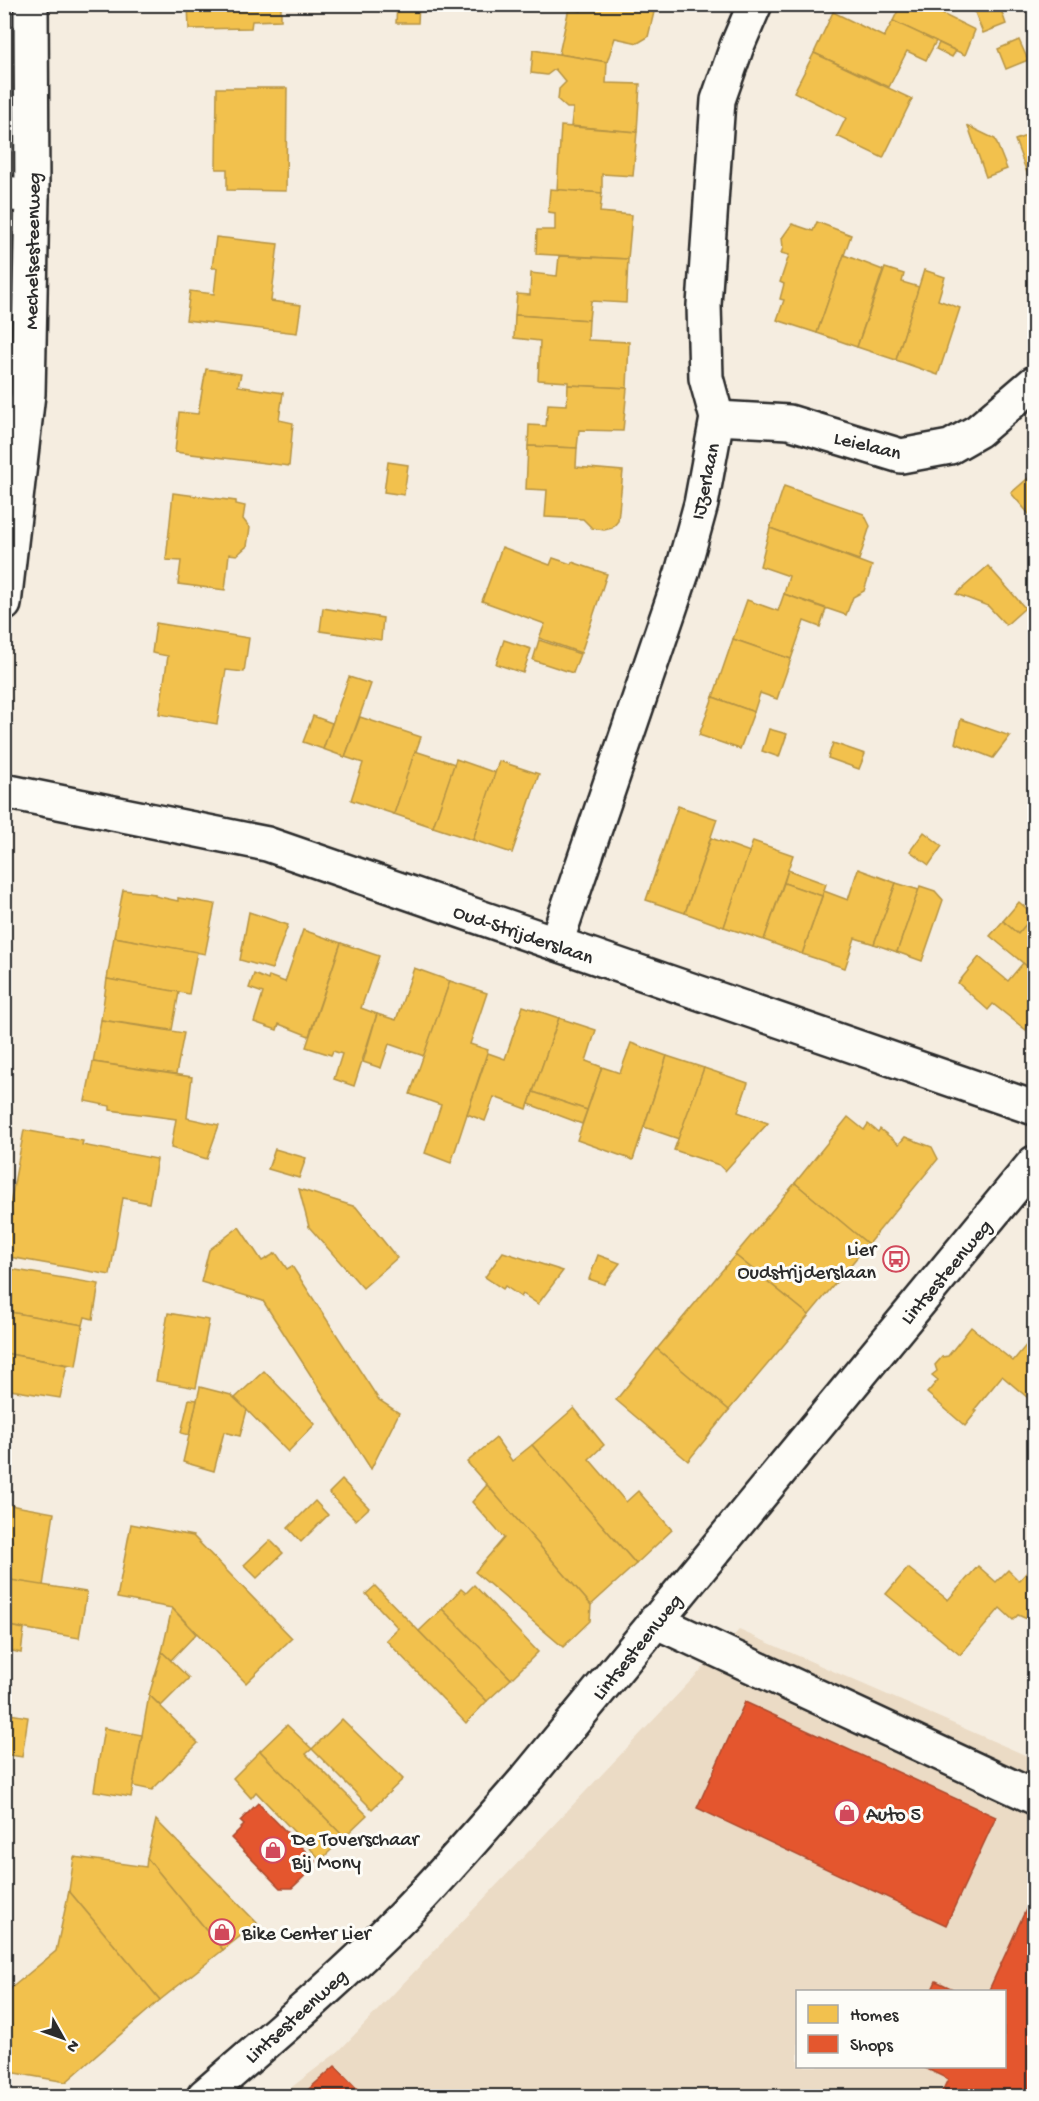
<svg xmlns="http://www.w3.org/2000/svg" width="1039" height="2101" font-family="'Gochi Hand',sans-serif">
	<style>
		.built { fill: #ebdbc5; fill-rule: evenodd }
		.homes { fill: #f2c14e; stroke: #b69444; stroke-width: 1.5 }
		.shops { fill: #e4572e; stroke: #ac4a2d; stroke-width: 1.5 }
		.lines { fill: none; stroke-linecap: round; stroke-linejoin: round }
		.minor-casing { stroke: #2b2b2b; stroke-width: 38 }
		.major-casing { stroke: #2b2b2b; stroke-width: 38 }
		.minor { stroke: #fdfcf7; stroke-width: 33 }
		.major { stroke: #fdfcf7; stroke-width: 33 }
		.labels { text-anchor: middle; stroke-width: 6; stroke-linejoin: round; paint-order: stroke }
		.street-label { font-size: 20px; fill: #2b2b2b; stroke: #fdfcf7 }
		.poi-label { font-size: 20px; fill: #2b2b2b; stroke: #fdfcf7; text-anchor: start }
	</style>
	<rect width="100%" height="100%" fill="#f5ede0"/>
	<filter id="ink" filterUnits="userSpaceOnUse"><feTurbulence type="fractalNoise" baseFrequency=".0167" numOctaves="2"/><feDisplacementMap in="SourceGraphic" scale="12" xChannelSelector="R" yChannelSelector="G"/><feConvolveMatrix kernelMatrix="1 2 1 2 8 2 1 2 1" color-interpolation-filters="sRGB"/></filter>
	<g filter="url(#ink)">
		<path class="built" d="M739,1630L1034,1759V2096H280L339,2051ZM798,1992H1004V2066H798Z"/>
		<g class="homes">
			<path d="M188,4H281V20L252,21L251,28L189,29Z"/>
			<path d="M397,4H419L418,23H396Z"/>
			<path d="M582,4H656L648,37L638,43L615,38L607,62L559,54L569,8L581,11Z"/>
			<path d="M901,4H922L975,30L965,55L893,21Z"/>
			<path d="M988,4H999L1006,24L983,33L974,10Z"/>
			<path d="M833,12L884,37L893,21L936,41L926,60L907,51L889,87L814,53Z"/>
			<path d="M1019,40L1028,60L1006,69L998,49Z"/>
			<path d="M939,43L956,51L952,57L936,49Z"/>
			<path d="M533,50L607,62L606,83L640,84L637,132L571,126L573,108H567L558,100L559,89L566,82L555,69L547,75L531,73Z"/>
			<path d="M814,53L912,99L883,158L837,136L846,118L794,92Z"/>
			<path d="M217,88H287L286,191L227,190V169H216Z"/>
			<path d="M561,126L637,132L633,176L602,174V193L557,190Z"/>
			<path d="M968,126L995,139L1007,169L986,177Z"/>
			<path d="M1034,133V192L1015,140Z"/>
			<path d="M550,189L602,193L600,212L632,215L628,259L536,254L537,230H555V213L548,212Z"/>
			<path d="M817,222L851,235L817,333L777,320L784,300L780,299L784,284L780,282L789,255L781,253L783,248L782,238L792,224L813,231Z"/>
			<path d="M216,237L278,244L271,301L301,305L297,333L186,320L190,291L214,294L217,268H212Z"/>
			<path d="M844,255L883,270L857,347L817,333Z"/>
			<path d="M559,256L628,259L626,303L591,301L589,320L515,315L517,294L530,295L531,273L557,276Z"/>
			<path d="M885,268L904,274L902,282L919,287L896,360L857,347Z"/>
			<path d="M924,270L945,277L938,300L960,308L938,375L896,360Z"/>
			<path d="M515,315L589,320L588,340L629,342L627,388L568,385V382L538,380L540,341L514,338Z"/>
			<path d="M206,369L241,374L238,386L283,393L279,420L293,423L289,466L175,452L179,412L198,414Z"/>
			<path d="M568,385L627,388L623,431L579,430L577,448L528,446L529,425L546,426L548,404L567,405Z"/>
			<path d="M528,446L577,448L576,467L623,471L618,521L612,528L604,530L592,528L583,519L545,517L547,490L526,489Z"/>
			<path d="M388,462L408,465L404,495L384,492Z"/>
			<path d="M1034,473V520L1011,493Z"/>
			<path d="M784,486L864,514L870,526L859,560L770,528Z"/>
			<path d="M173,493L236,501V504L245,506L243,519L250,528L247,546L237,555L229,554L225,590L178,584L181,561L166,560Z"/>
			<path d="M770,528L872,566L864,591L853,597L846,615L784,594L789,576L760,566Z"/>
			<path d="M502,547L550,565L553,558L571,564L572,562L607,574L581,653L539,638L545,624L482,601Z"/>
			<path d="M988,566L1025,608L1006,625L988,606L956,594Z"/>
			<path d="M784,594L826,609L820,627L804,621L791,659L733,639L747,600L778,611Z"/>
			<path d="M323,608L383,618L381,640L320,631Z"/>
			<path d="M156,623L249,638L244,672L226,670L217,724L159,714L168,656L152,653Z"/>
			<path d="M733,639L791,659L777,699L760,693L754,712L713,697Z"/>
			<path d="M504,640L531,649L523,673L496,664Z"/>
			<path d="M539,640L580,654L573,673L533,660Z"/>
			<path d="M349,677L371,684L345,757L323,749Z"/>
			<path d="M713,697L754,712L740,749L699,735Z"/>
			<path d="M313,716L332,723L323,749L303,742Z"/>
			<path d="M360,717L421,737L394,814L351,800L363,763L345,757Z"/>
			<path d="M961,719L1010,736L993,758L955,743Z"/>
			<path d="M769,729L787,734L779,757L762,751Z"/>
			<path d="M833,743L865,754L859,769L828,758Z"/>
			<path d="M415,751L455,764L433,827L394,814Z"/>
			<path d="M456,759L496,773L473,840L433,827Z"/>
			<path d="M499,761L539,774L512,853L473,840Z"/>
			<path d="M678,806L717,819L685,913L646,900Z"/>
			<path d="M924,832L942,846L929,865L910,851Z"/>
			<path d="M711,838L750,852L724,927L685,913Z"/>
			<path d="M753,841L793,855L764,940L724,927Z"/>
			<path d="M858,869L896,883L874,944L855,938L845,968L802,954L824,891L848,900Z"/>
			<path d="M788,870L826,884L822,896L784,883Z"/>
			<path d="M784,883L822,896L802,954L764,940Z"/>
			<path d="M896,883L919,890L897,952L874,944Z"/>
			<path d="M920,886L935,891L943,900L922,961L897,952Z"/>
			<path d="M123,890L155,894V896L178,901V898L215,904L205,954L114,937Z"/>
			<path d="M1019,902L1034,915L1018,934L1003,921Z"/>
			<path d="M249,912L288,925L272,969L240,960Z"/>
			<path d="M1034,915V972L990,936L1003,921L1018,934Z"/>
			<path d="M303,930L341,943L309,1036L279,1024L277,1030L254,1022L263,993L249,988L254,974L268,980L269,976L285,982Z"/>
			<path d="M114,937L197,952L189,994L107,979Z"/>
			<path d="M341,943L379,956L361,1008L377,1014L354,1086L334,1079L342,1054L333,1051L331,1055L306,1047Z"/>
			<path d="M979,957L1008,981L1023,963L1034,972V1030L1028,1025L1026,1030L993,1004L988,1010L958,983Z"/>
			<path d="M414,968L450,981L424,1056L389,1044L381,1068L363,1062L377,1014L396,1020Z"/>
			<path d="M107,979L179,992L172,1030L101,1020Z"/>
			<path d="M450,981L487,993L470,1044L488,1050L451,1163L425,1153L441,1105L410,1094Z"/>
			<path d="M523,1006L559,1018L527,1109L494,1097L485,1121L467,1114L488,1053L505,1059Z"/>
			<path d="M559,1018L596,1030L586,1061L602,1067L587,1110L533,1092Z"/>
			<path d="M101,1020L184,1033L176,1074L93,1062Z"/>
			<path d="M631,1043L667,1056L633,1160L577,1140L602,1067L620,1073Z"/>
			<path d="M667,1056L704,1068L679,1139L644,1127Z"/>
			<path d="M93,1062L192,1077L187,1118L219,1125L207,1159L171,1148L176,1119L110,1110V1106L85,1101Z"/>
			<path d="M704,1068L748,1083L738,1112L768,1123L725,1171L719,1165L674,1150Z"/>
			<path d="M533,1092L587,1110L582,1124L529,1104Z"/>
			<path d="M848,1117L864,1130L868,1124L878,1132L880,1129L899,1144L905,1137L932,1147L938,1159L868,1244L795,1183Z"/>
			<path d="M24,1130L83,1141L82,1145L157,1159L149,1203L123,1198L110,1275L4,1256V1237Z"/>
			<path d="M275,1149L306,1158L299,1178L268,1169Z"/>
			<path d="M795,1183L868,1244L809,1315L735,1255Z"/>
			<path d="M299,1189L356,1207L397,1258L363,1288L309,1227Z"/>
			<path d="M239,1227L262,1261L276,1253L287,1269L292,1266L379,1400L399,1413L371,1469L263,1301L201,1282L209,1250Z"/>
			<path d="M503,1252L563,1271L538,1304L523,1294L521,1297L505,1286L503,1289L485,1277Z"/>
			<path d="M598,1255L620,1263L604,1284L589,1279Z"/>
			<path d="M735,1255L809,1315L729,1410L657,1349Z"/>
			<path d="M4,1268L99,1284L93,1319L85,1317L83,1325L4,1311Z"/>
			<path d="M4,1311L83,1325L76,1366L4,1353Z"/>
			<path d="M168,1313L209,1320L196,1388L156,1381Z"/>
			<path d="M971,1327L1013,1361L1028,1343L1034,1349V1403L1002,1376L974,1410L977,1411L965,1426L927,1393L938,1380L932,1375L937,1371L935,1365L942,1357L948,1356Z"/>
			<path d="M657,1349L729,1410L688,1461L616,1400Z"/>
			<path d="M4,1353L67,1365L60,1398L4,1389Z"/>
			<path d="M264,1371L315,1424L288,1452L235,1398Z"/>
			<path d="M200,1387L231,1395L247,1410L240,1436L224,1432L214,1471L183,1462Z"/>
			<path d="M189,1399L197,1400L189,1435L181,1433Z"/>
			<path d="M574,1408L604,1445L589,1459L626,1502L638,1491L672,1530L636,1564L532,1445Z"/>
			<path d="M496,1438L512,1461L532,1445L636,1564L591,1605L467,1462Z"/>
			<path d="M342,1480L369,1508L356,1520L329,1493Z"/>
			<path d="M487,1485L591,1605L590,1621L563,1647L475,1572L504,1538L472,1502Z"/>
			<path d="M315,1501L328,1515L301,1542L288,1528Z"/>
			<path d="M4,1504L54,1513L43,1586L4,1579Z"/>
			<path d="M131,1524L193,1536L292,1638L246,1683L172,1608L117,1598Z"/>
			<path d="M270,1540L283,1553L257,1578L244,1565Z"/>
			<path d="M978,1566L996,1582L1008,1570L1019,1581L1028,1571L1034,1576V1622L1018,1615L1013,1620L1000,1608L960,1655L886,1594L908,1568L948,1600Z"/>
			<path d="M4,1579L87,1592L79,1638L4,1625Z"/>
			<path d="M474,1585L538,1652L511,1679L442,1609L461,1589L466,1593Z"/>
			<path d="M375,1586L487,1701L466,1723L386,1640L398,1628L366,1594Z"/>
			<path d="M172,1608L196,1634L171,1660L162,1652Z"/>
			<path d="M442,1609L511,1679L487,1701L419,1631Z"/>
			<path d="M4,1625L24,1629L21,1653L4,1649Z"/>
			<path d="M162,1652L189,1678L161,1706L149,1695Z"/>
			<path d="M149,1695L198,1743L152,1790L133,1786Z"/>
			<path d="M4,1713L28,1717L22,1757L4,1754Z"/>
			<path d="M342,1719L403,1779L372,1809L312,1749Z"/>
			<path d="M287,1725L312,1749L306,1754L367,1815L344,1837L260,1751Z"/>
			<path d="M104,1728L142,1735L131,1797L94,1791Z"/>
			<path d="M260,1751L344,1837L321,1860L256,1792L251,1798L233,1778Z"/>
			<path d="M156,1820L257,1923L223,1950L147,1858Z"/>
			<path d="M74,1857L146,1867L147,1858L223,1950L160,2000L69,1891Z"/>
			<path d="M69,1891L160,2000L66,2082L4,2071V1994L56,1951Z"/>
		</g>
		<g class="shops">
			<path d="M745,1702L996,1817L946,1925L697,1808Z"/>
			<path d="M258,1803L316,1862L308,1870L310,1871L292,1888H280L231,1838L244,1825L240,1821Z"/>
			<path d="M1034,1892V2096H940L948,2079L921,2066H1004V1992H988Z"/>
			<path d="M936,1981L959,1992H931Z"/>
			<path d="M335,2066L364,2096H301Z"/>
		</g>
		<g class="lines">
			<g class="minor-casing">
				<g id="minor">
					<path d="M4,193L32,196"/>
					<path d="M717,418L789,422L901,456L950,447L978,431L1034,383"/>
					<path d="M4,791L267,844L1034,1108"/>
					<path d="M556,943L682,573L701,504L717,418L706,378L704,305L718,100L737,46L755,4"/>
					<path d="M655,1621L1034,1797"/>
					<path d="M204,2096C271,2038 340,1980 403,1916C446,1872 486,1825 527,1778L1034,1163"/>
				</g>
			</g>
			<g class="major-casing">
				<path id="major" d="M4,604L28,394L32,196L31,4"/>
			</g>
			<use href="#minor" class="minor"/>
			<use href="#major" class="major"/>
		</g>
	</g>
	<defs>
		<g id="bus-ring" transform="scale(1.35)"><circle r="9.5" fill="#fdfcf7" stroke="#d1495b" stroke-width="1.5"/><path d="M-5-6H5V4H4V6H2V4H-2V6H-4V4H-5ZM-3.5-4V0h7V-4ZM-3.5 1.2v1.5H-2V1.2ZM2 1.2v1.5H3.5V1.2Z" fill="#d1495b"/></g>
		<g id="shop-ring" transform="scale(1.35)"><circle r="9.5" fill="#fdfcf7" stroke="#d1495b" stroke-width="1.5"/><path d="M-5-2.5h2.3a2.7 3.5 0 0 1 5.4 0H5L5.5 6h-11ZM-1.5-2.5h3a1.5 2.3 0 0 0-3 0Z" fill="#d1495b"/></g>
	</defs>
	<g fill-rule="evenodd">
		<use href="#bus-ring" x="896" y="1259"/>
		<use href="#shop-ring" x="847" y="1813"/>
		<use href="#shop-ring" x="273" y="1850"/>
		<use href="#shop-ring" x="222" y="1932"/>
	</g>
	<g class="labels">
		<g class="street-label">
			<text transform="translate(31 251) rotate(-89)" y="7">Mechelsesteenweg</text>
			<text transform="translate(868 444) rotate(14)" y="7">Leielaan</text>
			<text transform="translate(704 481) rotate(-78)" y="7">IJzerlaan</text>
			<text transform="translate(524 933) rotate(19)" y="7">Oud-Strijderslaan</text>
			<text transform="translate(945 1271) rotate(-50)" y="7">Lintsesteenweg</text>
			<text transform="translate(636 1646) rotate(-51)" y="7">Lintsesteenweg</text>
			<text transform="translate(295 2015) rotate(-42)" y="7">Lintsesteenweg</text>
		</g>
		<g class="poi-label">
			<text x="876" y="1255" text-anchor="end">Lier<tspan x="876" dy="23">Oudstrijderslaan</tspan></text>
			<text x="866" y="1820">Auto 5</text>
			<text x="292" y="1845">De Toverschaar<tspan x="292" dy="23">Bij Mony</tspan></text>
			<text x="242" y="1939">Bike Center Lier</text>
		</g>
	</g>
	<rect width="1039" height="2101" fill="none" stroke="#fdfcf7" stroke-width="24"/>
	<rect x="12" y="12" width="1015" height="2077" fill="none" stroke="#2b2b2b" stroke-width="2" filter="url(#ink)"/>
	<rect x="796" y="1990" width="210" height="78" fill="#fdfcf7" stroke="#a9a8a5" stroke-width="1.5"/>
	<rect x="808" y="2005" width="30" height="18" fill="#f2c14e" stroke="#a9a8a5" stroke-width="1.5"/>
	<text x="850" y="2020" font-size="18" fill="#2b2b2b">Homes</text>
	<rect x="808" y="2035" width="30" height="18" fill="#e4572e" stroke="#a9a8a5" stroke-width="1.5"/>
	<text x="850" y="2050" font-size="18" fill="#2b2b2b">Shops</text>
	<g transform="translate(63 2038) rotate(130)" stroke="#fdfcf7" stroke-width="4.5" paint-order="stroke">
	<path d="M0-4.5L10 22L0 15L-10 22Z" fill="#2b2b2b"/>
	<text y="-9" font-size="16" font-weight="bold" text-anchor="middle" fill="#2b2b2b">N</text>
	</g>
</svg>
